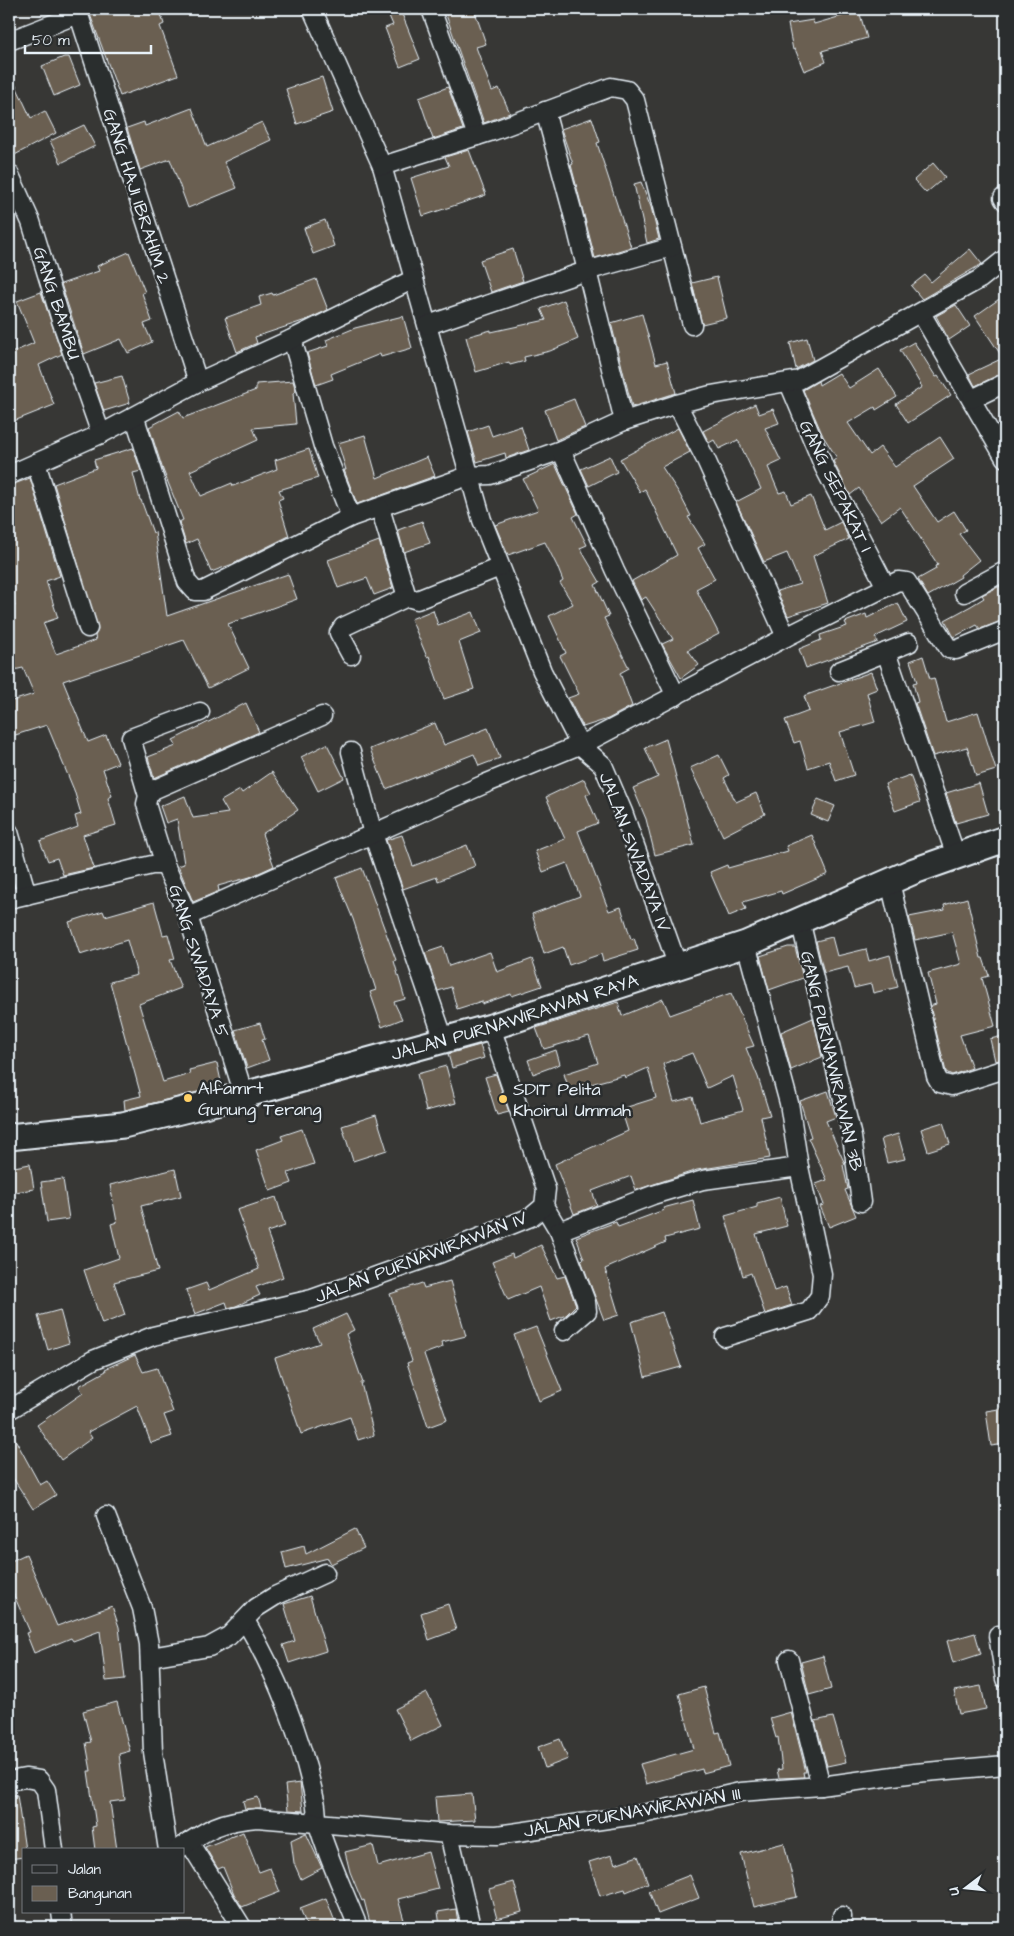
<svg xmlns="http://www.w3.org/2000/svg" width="1014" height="1936" font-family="'Architects Daughter',sans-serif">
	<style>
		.building { fill: #6a5f51; stroke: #e8f1f8; fill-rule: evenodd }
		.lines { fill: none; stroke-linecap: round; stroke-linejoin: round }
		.street-casing { stroke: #e8f1f8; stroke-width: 21 }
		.secondary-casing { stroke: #e8f1f8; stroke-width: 29 }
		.street { stroke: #2a2d2e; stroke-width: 18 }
		.secondary { stroke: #2a2d2e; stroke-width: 25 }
		.poi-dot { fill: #ffd166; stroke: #2a2d2e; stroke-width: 2 }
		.labels { text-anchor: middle; stroke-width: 5; stroke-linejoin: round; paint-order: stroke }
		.street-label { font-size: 18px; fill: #e8f1f8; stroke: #2a2d2e }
		.poi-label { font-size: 18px; fill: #e8f1f8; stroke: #2a2d2e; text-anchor: start }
	</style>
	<rect width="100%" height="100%" fill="#373735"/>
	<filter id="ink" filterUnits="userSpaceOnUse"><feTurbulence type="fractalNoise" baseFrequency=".02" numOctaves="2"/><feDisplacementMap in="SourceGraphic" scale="10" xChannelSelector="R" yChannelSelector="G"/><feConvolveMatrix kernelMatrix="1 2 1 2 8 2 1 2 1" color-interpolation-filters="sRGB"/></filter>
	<g filter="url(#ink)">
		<g class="building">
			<path d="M88,9H159L164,24L160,26L178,75L120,96Z"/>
			<path d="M386,9H400L420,59L400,67L385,28L393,25Z"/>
			<path d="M444,9H474L486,44L476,47L492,91L499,88L510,113L484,123Z"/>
			<path d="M859,11L867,38L822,51L826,62L804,71L795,49L793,50L788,24L813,20L814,24Z"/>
			<path d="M64,57H69L80,85L54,96L42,66Z"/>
			<path d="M9,71L31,118L45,111L56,133L9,158Z"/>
			<path d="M322,77L333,112L297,124L286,89Z"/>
			<path d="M448,87L463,129L433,139L419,98Z"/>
			<path d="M192,108L207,147L262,122L271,140L224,162L237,188L188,208L170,159L140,170L127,128L144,122L145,126Z"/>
			<path d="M592,118L600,142L597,143L631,247L595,258L571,165L573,164L561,129Z"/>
			<path d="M84,125L95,146L61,163L50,141Z"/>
			<path d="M469,150L486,195L423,216L411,178L449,166L445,157Z"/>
			<path d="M933,163L945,177L926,193L914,180Z"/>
			<path d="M641,182L651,207L659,239L647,243L634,184Z"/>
			<path d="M325,220L334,246L313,254L304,228Z"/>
			<path d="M513,249L523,281L491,292L480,260Z"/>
			<path d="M970,249L982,264L922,299L911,286L925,275L931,282Z"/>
			<path d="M129,252L145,292L142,293L152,321L144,324L152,342L128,353L121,339L84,354L61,284L99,271L97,266Z"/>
			<path d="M717,277L727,318L702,324L692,283Z"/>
			<path d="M316,279L328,310L306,320L255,337L257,343L237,352L225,318L261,305L259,297L272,293L273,295Z"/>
			<path d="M41,292L62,354L39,365L54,405L9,423V354L34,343L17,301Z"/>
			<path d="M1005,295V372L975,386L969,374L1003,358L975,316Z"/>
			<path d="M564,300L578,339L550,351L524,357L525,361L510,365L509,362L476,372L466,337L491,330V332L546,320L541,309Z"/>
			<path d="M956,305L970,326L949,340L936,316Z"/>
			<path d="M642,314L656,364L667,361L676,393L632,407L611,323Z"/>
			<path d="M403,316L412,348L381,357L380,354L331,374L333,379L316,385L307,353L328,346L326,340L355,328Z"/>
			<path d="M807,338L813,360L796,369L790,343Z"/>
			<path d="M914,342L936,377L938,376L951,395L908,423L896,404L922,387L900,350Z"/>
			<path d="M879,369L897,397L876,410L875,407L848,423L870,455L880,447L895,467L940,437L954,459L913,486L937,522L954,511L966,530L959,534L979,560L960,575L961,577L928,596L918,579L936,569L935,566L938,565L900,507L881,521L859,488L850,495L833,461L837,458L823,436L803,390L818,381L819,385L839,373L849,388Z"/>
			<path d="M122,376L130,403L104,411L94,383Z"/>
			<path d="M293,381L296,391L293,393L296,424L253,428L258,440L190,471L201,496L232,483L233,486L277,469L275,460L309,449L318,478L279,490L283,498L278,500L289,536L233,564L211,572L197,539L186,544L179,522L183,520L163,470L149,427L179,411L183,418L256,390V384Z"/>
			<path d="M574,399L585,427L556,440L545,410Z"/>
			<path d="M755,404L759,414L773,409L779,423L765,428L781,461L768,467L779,493L786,491L791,504L811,496L825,530L841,522L849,539L813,556L828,603L788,616L777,591L800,584L787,553L764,562L736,502L761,489L738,440L719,449L714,440L709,443L703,431Z"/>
			<path d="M488,425L492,436L521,426L529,450L506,458L505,453L477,462L468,432Z"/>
			<path d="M678,428L690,452L662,467L679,493L691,516L688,517L705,544L698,548L715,579L696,589L719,634L688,650L699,665L681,678L662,644L673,639L646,597L641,600L632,581L677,555L645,489L640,492L620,459Z"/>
			<path d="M365,435L377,478L427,457L435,476L357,504L344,470H346L338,443Z"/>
			<path d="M133,448L141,471L133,473L140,500H141L153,533L155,532L167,616L288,574L297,599L228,624L249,668L208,688L184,640L63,681L88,742L106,735L118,763L103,769L112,796L108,798L116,825L83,835L94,868L63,875L57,858L48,861L40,841L78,827L75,816L81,814L74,790L47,725L9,737V702L34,694L23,668L9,671V622L13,621L9,608L15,606L9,590V486L30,478L60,576L46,581L58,618L43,623L56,654L96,640L95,636L98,630L54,484L96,468L94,460Z"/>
			<path d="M610,456L617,472L589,486L581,469Z"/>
			<path d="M555,464L578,514L573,517L587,545L580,548L600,582L595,585L609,616L604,618L629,668L620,673L632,706L608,719L583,727L568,698L579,694L560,656L566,653L549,616L573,604L560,583L563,581L557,566L545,542L508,555L495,525L538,510L523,479Z"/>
			<path d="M422,521L430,543L404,552L398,530Z"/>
			<path d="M379,541L393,588L374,595L367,578L338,588L328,560Z"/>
			<path d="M1000,586L1005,595V620L980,629L977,625L954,637L945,620L971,606L984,598L982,595Z"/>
			<path d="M898,603L907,622L875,637L878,642L806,668L799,649L821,640L820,635L847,626L845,622L866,614L867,618Z"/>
			<path d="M433,610L438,625L473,612L481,633L459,642L474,689L444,699L429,656L427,657L411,619Z"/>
			<path d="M923,656L930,679L934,678L946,722L978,712L996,770L976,776L967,747L933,756L915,703L918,702L913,683L917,682L910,661Z"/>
			<path d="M871,672L877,689L867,693L875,722L840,732L854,775L836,781L829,761L808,768L800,741L794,743L785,720L809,711L804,696Z"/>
			<path d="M246,703L259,732L154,778L148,757L176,746L173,740Z"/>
			<path d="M435,723L444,745L488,728L500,758L479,766L474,754L386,789L370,749Z"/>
			<path d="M666,739L694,845L655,855L646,819L633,788L658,777L645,748Z"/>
			<path d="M327,744L344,778L318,791L301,757Z"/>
			<path d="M719,755L729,775L724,778L736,802L756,793L765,814L723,836L690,768Z"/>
			<path d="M272,772L298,810L262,834L274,866L250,877L218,886L219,891L193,902L178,866L184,864L177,819L166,823L160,806L185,796L193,818L228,813L221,801L240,790L242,793Z"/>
			<path d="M910,775L920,802L895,811L885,784Z"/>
			<path d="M584,779L591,793L586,795L598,823L578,831L609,911L621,907L631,939L634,938L638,950L603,961L601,954L569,965L563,947L544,954L532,914L580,896L567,863L543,872L535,851L565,839L546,797Z"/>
			<path d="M979,783L988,814L956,823L946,793Z"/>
			<path d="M818,799L835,806L828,822L811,815Z"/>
			<path d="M402,835L413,866L467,845L475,866L438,881L437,877L403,889L386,840Z"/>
			<path d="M812,835L828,874L782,894L781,891L743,902L746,909L729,916L710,872L727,865L728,868L788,851L786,846Z"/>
			<path d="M362,868L396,960L394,961L405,999L394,1002L402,1019L382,1027L370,992L376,990L353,919L336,878Z"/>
			<path d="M967,898L981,958H983L989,976L982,978L995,1026L960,1035L972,1068L952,1075L946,1072L930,1006L936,1004L928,973L961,964L952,932L915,940L909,917L945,910L944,905Z"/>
			<path d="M154,902L163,935L168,934L175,959L170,960L181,988L139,1004L163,1082L190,1074L189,1070L217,1063L222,1086L125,1110L124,1100L141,1096L110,982L137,975L127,940L80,955L69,922L103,911L105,916Z"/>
			<path d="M832,937L837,956L866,949L869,961L890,955L898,987L873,993L871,984L854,988L848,967L824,973L816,941Z"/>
			<path d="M443,947L449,966L490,952L497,972L532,959L542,986L512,996L511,994L482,1004V1001L457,1009L451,987L438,991L425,953Z"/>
			<path d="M788,947H795L803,978L769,990L760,956Z"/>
			<path d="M731,993L754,1046L746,1048L758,1077L770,1115L761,1117L770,1158L697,1170L636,1190L631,1176L592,1191L597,1205L574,1214L555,1164L628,1131L621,1109L656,1098L648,1068L625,1078L624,1075L569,1090L564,1074L598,1063L589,1036L544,1049L536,1028L618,1002L622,1016L663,999L670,1015ZM692,1053L707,1088L733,1076L743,1110L700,1122L693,1097L674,1102L663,1064Z"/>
			<path d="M813,1018L822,1057L791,1070L781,1032Z"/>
			<path d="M260,1023L265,1039L262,1040L269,1060L247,1068L235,1030Z"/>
			<path d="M1003,1036L1005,1059L995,1061L990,1039Z"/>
			<path d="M480,1045L484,1058L452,1068L448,1054Z"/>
			<path d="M556,1050L560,1064L533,1074L528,1060Z"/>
			<path d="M446,1066L456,1103L426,1111L417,1074Z"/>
			<path d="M496,1074L509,1112L497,1115L485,1077Z"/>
			<path d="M828,1091L836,1117L826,1121L845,1164L843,1165L848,1189L845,1190L856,1216L829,1227L820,1206L824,1205L816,1184L827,1180L808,1138L811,1137L800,1101Z"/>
			<path d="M376,1115L387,1150L353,1161L342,1126Z"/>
			<path d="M943,1122L950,1144L928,1151L921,1129Z"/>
			<path d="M302,1129L314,1164L288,1173L292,1183L270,1191L256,1150L283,1140L281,1136Z"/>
			<path d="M898,1134L905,1159L887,1163L881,1139Z"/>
			<path d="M30,1164L34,1189L9,1193V1168Z"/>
			<path d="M175,1169L181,1196L141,1206L158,1271L114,1282L125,1315L102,1324L84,1270L119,1258L111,1224L117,1222L110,1185Z"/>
			<path d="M63,1179L69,1219L47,1222L41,1182Z"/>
			<path d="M276,1197L285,1226L267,1232L283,1277L256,1287L260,1295L236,1306L228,1308L226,1302L195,1314L186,1290L206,1283L209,1290L259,1269L237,1210Z"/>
			<path d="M780,1197L787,1226L756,1234L774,1291L786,1287L792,1305L765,1314L751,1273L743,1276L725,1216L757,1207V1203Z"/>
			<path d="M693,1200L700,1229L665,1238L666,1242L605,1269L619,1315L604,1320L581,1260L584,1259L576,1237L616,1222L618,1227L664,1210L663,1208Z"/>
			<path d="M541,1245L557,1278L565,1276L576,1305L566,1315L551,1321L539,1287L508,1300L492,1262L512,1254L513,1258Z"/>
			<path d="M450,1281L466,1336L442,1342L443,1347L424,1354L447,1420L428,1427L407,1363L412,1361L390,1294L422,1283L424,1288Z"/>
			<path d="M60,1310L69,1343L48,1350L38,1316Z"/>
			<path d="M662,1312L681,1367L645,1377L631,1322Z"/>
			<path d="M346,1314L354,1330L346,1334L363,1383H361L374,1435L358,1440L350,1417L301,1434L275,1358L320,1343L313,1329Z"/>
			<path d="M536,1327L562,1391L539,1401L514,1335Z"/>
			<path d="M135,1355L143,1372L157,1368L173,1412L164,1415L172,1436L151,1443L137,1406L88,1432L92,1438L61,1460L37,1425L83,1393L79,1386L106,1371L105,1369Z"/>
			<path d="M1005,1408V1444L991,1446L986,1411Z"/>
			<path d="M9,1428L40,1485L47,1481L56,1495L33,1509L9,1472Z"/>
			<path d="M355,1529L364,1548L331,1564L328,1558L286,1569L282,1552L304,1546L306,1554Z"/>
			<path d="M26,1554L57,1626L112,1606L119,1627L125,1679L106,1681L100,1631L73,1641L71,1638L34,1653L26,1633L30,1632L9,1584V1562Z"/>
			<path d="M310,1596L326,1651L289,1663L283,1645L295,1641L284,1604Z"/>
			<path d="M448,1604L456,1630L429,1640L421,1613Z"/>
			<path d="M975,1633L981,1654L953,1663L947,1641Z"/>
			<path d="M823,1656L831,1689L809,1695L801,1662Z"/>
			<path d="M981,1686L986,1709L959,1714L954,1691Z"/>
			<path d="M704,1687L716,1733L720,1732L729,1766L703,1773L702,1769L646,1784L640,1764L694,1749L679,1694Z"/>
			<path d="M427,1693L443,1725L411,1741L395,1709Z"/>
			<path d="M117,1702L130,1751L119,1754L125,1800L110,1802L117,1850H95L92,1827L96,1826L88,1771H91L86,1743L91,1742L83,1711Z"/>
			<path d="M791,1712L806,1772H803L804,1777L779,1778L777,1770L782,1769L778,1737L776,1738L770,1718Z"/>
			<path d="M833,1717L846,1762L827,1766L815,1721Z"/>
			<path d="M560,1739L568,1759L545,1768L538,1747Z"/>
			<path d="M300,1783L303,1811L288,1810L285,1785Z"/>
			<path d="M472,1794L475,1820L437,1822L435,1797Z"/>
			<path d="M9,1795H17L25,1850L24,1857L9,1859Z"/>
			<path d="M258,1797L261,1808L245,1809L243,1801Z"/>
			<path d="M243,1832L259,1872L270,1868L280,1892L242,1907L234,1894L223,1867L218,1869L205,1847Z"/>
			<path d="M306,1833L322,1868L301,1879L294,1863L291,1840Z"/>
			<path d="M784,1843L797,1897L754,1907L741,1854Z"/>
			<path d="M373,1845L378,1866L428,1852L438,1889L398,1899L406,1927H371L364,1900L362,1901L350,1872L345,1852Z"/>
			<path d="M612,1855L615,1864L638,1856L648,1883L626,1892L625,1889L600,1896L589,1862Z"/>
			<path d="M690,1875L699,1898L658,1914L649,1891Z"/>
			<path d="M514,1882L522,1912L497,1919L489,1889Z"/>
			<path d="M326,1898L337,1927H307L300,1908Z"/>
			<path d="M456,1909L458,1924L440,1926L438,1912Z"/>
		</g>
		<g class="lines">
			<g class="street-casing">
				<g id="street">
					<path d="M77,9L198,382"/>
					<path d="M312,9L382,166L482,520L542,671L580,745L603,765L623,812L678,967"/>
					<path d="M431,9L477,136"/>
					<path d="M9,41L78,14"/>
					<path d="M545,111L572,210L624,421"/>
					<path d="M382,166L493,131L611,87L627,90L635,100L692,325"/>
					<path d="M9,173L31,222L61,320L101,434"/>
					<path d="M1003,198L1005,201"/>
					<path d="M921,313L1005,458"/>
					<path d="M428,325L586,271L672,247"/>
					<path d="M292,339L323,446L351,517"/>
					<path d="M789,383L824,467L886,587"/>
					<path d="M972,399L1005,383"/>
					<path d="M677,404L706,460L786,637"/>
					<path d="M135,418L187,582L195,591H203L351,517L468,476L490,475L561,450L624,421L677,404L711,395L799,380L980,279L1005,259"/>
					<path d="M561,450L615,571L676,696"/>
					<path d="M36,463L88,628"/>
					<path d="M9,475L101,434L198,382L292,339L414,279"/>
					<path d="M380,508L407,597L417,600L500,567"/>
					<path d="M964,593L1005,571"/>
					<path d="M886,652L956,856"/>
					<path d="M351,655L339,633L343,627L407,597"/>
					<path d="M839,671L909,643"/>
					<path d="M351,752L373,834L444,1040"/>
					<path d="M148,796L153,790L322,716"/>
					<path d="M9,832L27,895"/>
					<path d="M165,865L146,804L148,796L131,738L200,712"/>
					<path d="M890,882L936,1076L940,1083L952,1086L1005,1069"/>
					<path d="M9,899L152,865H165L188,916L244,1095"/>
					<path d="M188,916L487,783L589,741L786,637L898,581L907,582L949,649L956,650L1005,630"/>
					<path d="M800,920L852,1137L861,1202"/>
					<path d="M544,1206L559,1231L586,1302L587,1311L564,1331"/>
					<path d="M559,1231L653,1195L703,1180L799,1167"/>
					<path d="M725,1337L809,1311L820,1296L822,1274L799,1167L789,1103L746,944"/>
					<path d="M9,1410L93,1360L153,1336L312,1299L441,1253L531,1217L544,1206L546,1189L491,1027"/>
					<path d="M106,1516L142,1608L149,1644L153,1752L168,1850"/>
					<path d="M245,1620C277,1674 302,1739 315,1801C317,1808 316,1816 318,1824C328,1859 345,1893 358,1927"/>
					<path d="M998,1635L1005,1679"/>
					<path d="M150,1657L209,1647L229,1636L256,1608L275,1596L325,1573"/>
					<path d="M789,1660L821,1786"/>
					<path d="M9,1781L25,1778L39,1780L46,1790L54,1850"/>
					<path d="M449,1834L471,1927"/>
					<path d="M189,1842L242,1927"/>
					<path d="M177,1850C208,1829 219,1821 257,1818L449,1834L497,1835L643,1814L740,1792L821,1786L915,1773L1005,1765"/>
					<path d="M61,1912L63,1927"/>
					<path d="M842,1927V1916"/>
				</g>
			</g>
			<g class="secondary-casing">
				<g id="secondary">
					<path id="s1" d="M9,1137L123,1125L244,1095L491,1027L746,944L914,871L1005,839"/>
				</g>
			</g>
			<use href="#street" class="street"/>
			<use href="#secondary" class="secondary"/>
		</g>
	</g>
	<g class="poi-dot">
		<circle cx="188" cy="1098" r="5"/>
		<circle cx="503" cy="1099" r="5"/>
	</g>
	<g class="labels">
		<g class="street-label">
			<text transform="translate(137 196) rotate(72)" y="6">GANG HAJI IBRAHIM 2</text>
			<text transform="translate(57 303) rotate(72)" y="6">GANG BAMBU</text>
			<text transform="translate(836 486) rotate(64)" y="6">GANG SEPAKAT I</text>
			<text transform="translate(635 852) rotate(69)" y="6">JALAN SWADAYA IV</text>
			<text transform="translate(199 961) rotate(72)" y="6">GANG SWADAYA 5</text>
			<text dy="6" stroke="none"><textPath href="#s1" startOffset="521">JALAN PURNAWIRAWAN RAYA</textPath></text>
			<text transform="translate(832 1061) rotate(77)" y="6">GANG PURNAWIRAWAN 3B</text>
			<text transform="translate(421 1257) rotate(-21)" y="6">JALAN PURNAWIRAWAN IV</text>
			<text transform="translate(632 1812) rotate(-10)" y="6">JALAN PURNAWIRAWAN III</text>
		</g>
		<g class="poi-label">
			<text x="198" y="1094">Alfamrt<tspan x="198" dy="21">Gunung Terang</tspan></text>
			<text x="513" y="1095">SDIT Pelita<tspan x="513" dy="21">Khoirul Ummah</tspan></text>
		</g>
	</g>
	<rect width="1014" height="1936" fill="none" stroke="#2a2d2e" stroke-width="30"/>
	<rect x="15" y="15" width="984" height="1906" fill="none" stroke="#e8f1f8" stroke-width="2" filter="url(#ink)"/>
	<rect x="22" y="1848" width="162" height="65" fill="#2a2d2e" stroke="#767b7f"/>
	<rect x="32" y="1865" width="25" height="8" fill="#2a2d2e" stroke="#767b7f"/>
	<text x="68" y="1874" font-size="15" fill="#e8f1f8">Jalan</text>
	<rect x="32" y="1886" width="25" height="15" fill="#6a5f51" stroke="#767b7f"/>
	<text x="68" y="1898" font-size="15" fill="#e8f1f8">Bangunan</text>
	<g transform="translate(966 1888) rotate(254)" stroke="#2a2d2e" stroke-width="4" paint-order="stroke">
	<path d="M0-4L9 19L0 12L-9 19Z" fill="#e8f1f8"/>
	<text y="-8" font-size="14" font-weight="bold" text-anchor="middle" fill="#e8f1f8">U</text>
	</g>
	<path d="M25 45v8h126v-8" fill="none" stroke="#e8f1f8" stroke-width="2.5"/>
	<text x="32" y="45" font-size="15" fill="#e8f1f8" stroke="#2a2d2e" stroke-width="4" paint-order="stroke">50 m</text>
</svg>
